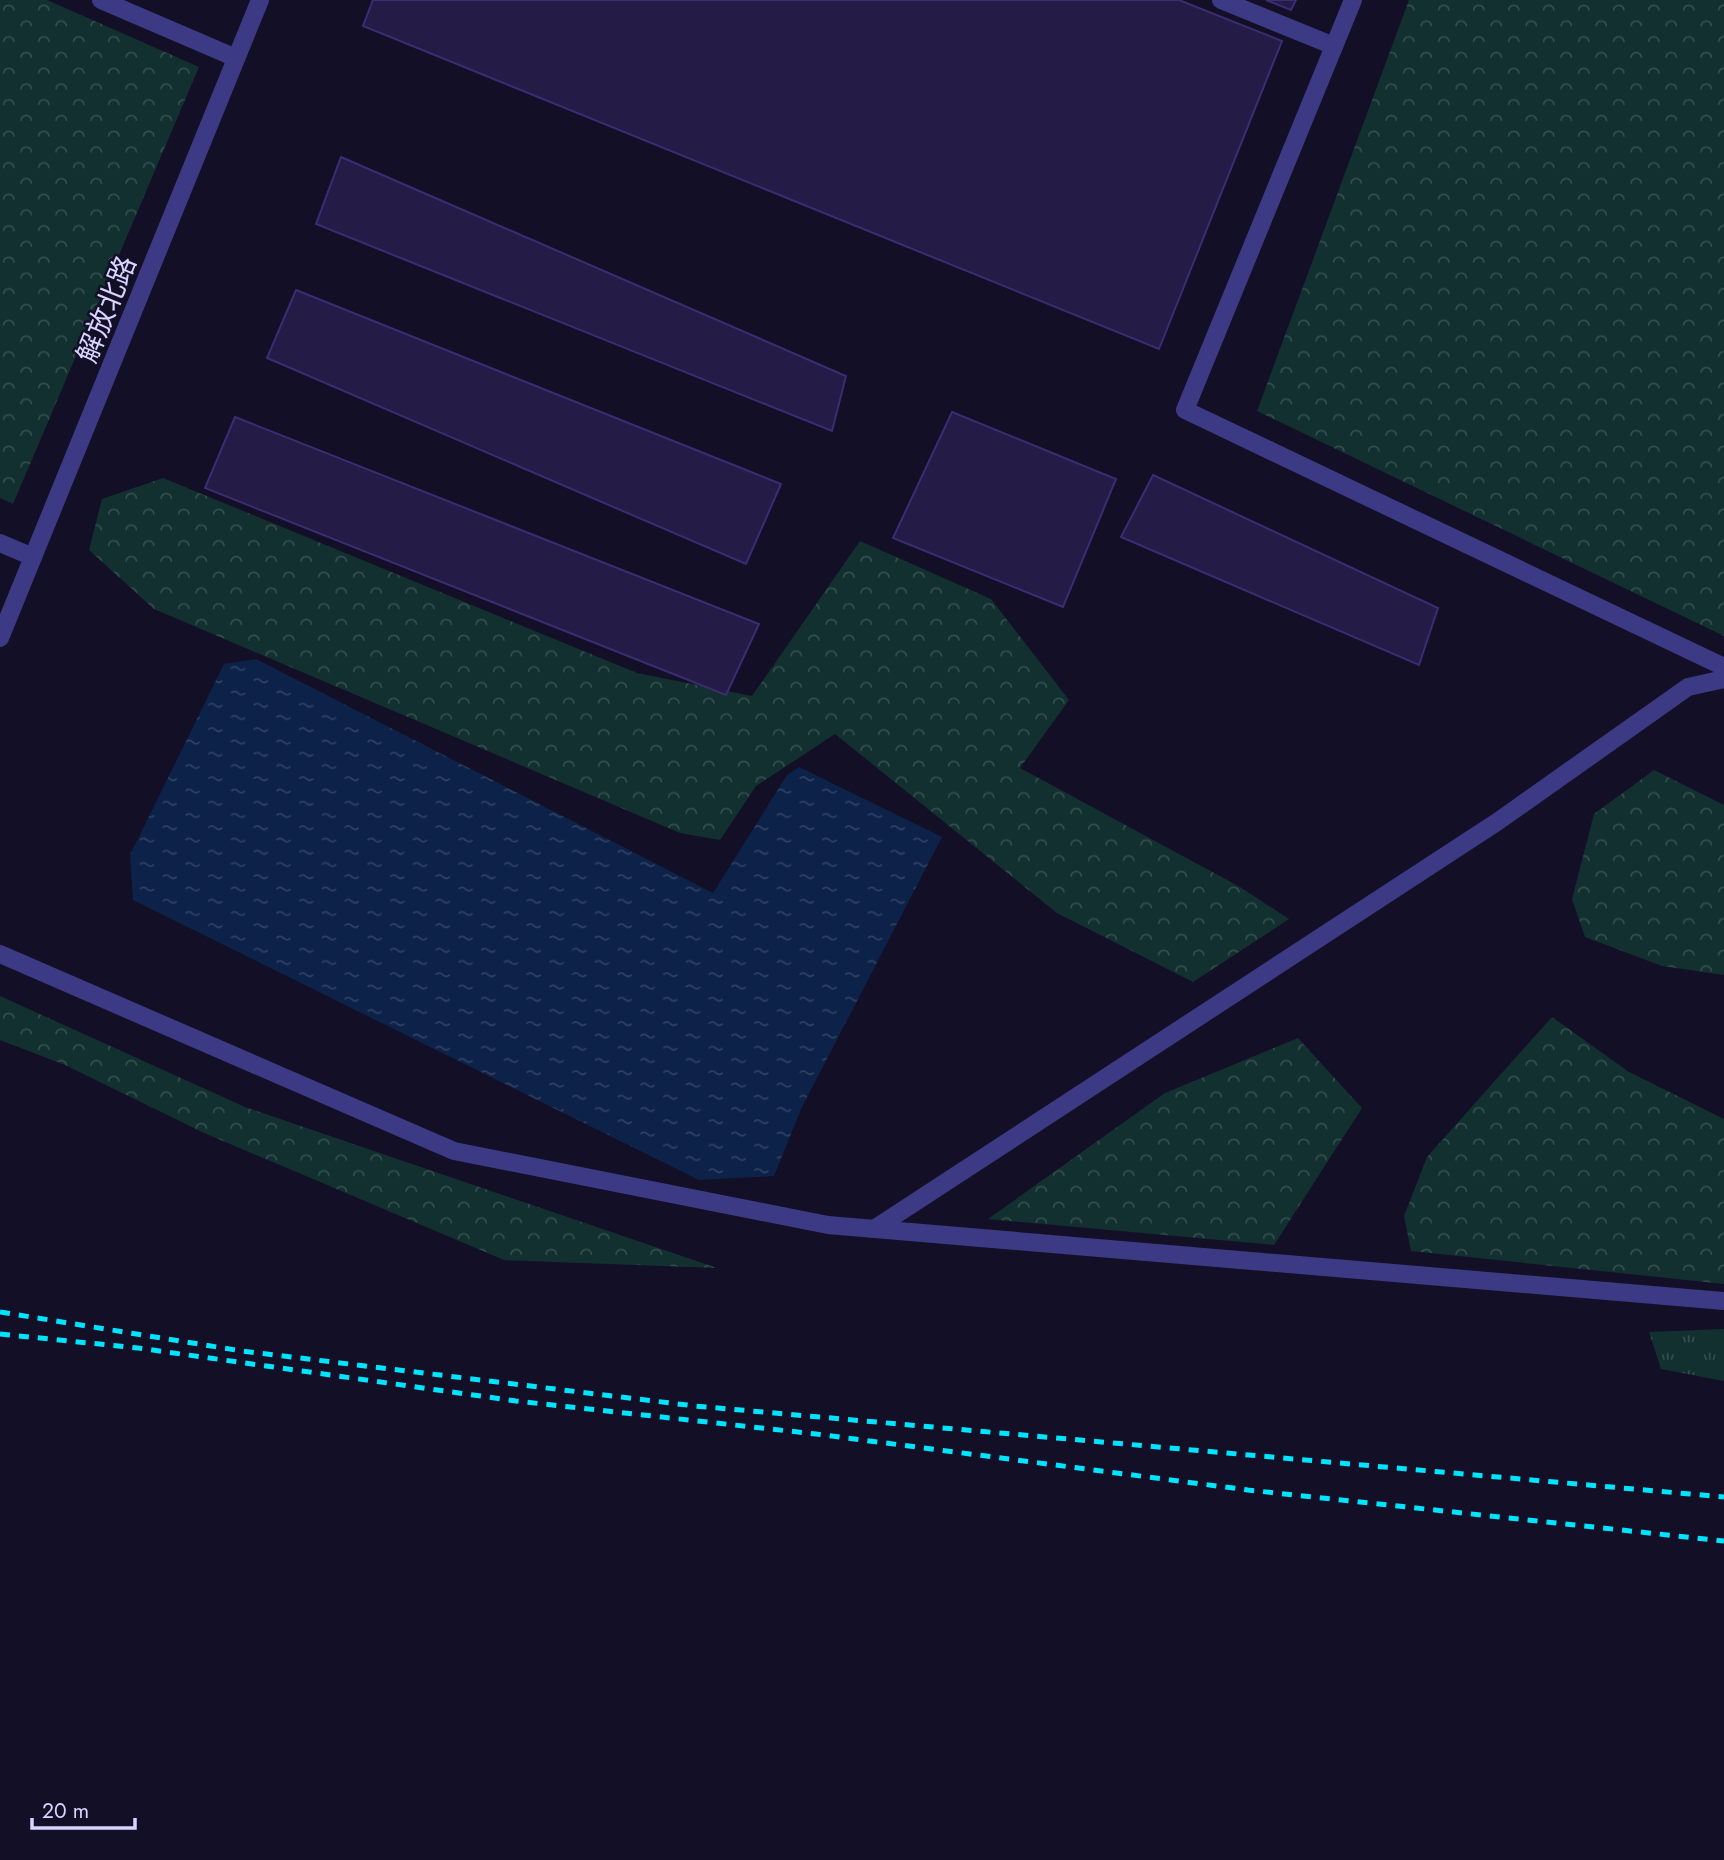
<svg xmlns="http://www.w3.org/2000/svg" width="1724" height="1860" font-family="Jost,'Noto Sans SC',sans-serif">
	<style>
		.grass { fill: url(#grass-tufts) }
		.forest { fill: url(#forest-crowns) }
		.water { fill: url(#water-ripples) }
		.building { fill: #241b47; stroke: #3b2d73; stroke-width: 2 }
		.lines { fill: none; stroke-linecap: round; stroke-linejoin: round }
		.minor { stroke: #3d3a85; stroke-width: 18 }
		.rail { stroke: #00e5ff; stroke-width: 5; stroke-dasharray: 10 9; stroke-linecap: butt }
		.labels { text-anchor: middle; stroke-width: 5; stroke-linejoin: round; paint-order: stroke }
		.street-label { font-size: 28px; fill: #d9d4ff; stroke: #130f26 }
	</style>
	<defs>
		<pattern id="grass-tufts" width="24" height="20" patternUnits="userSpaceOnUse" patternTransform="scale(1.75)"><rect width="24" height="20" fill="#12302f"/><path d="M3 7l-1-3M5 7V3M7 7l1-3M15 17l-1-3M17 17v-4M19 17l1-3" fill="none" stroke="#344d4e"/></pattern>
		<pattern id="forest-crowns" width="20" height="18" patternUnits="userSpaceOnUse" patternTransform="scale(1.75)"><rect width="20" height="18" fill="#12302f"/><path d="M2 6a3 3 0 1 1 6 0M12 15a3 3 0 1 1 6 0" fill="none" stroke="#344d4e"/></pattern>
		<pattern id="water-ripples" width="26" height="14" patternUnits="userSpaceOnUse" patternTransform="scale(1.75)"><rect width="26" height="14" fill="#0c2248"/><path d="M2 4q2-2 4 0t4 0M15 11q2-2 4 0t4 0" fill="none" stroke="#2f4163"/></pattern>
	</defs>
	<rect width="100%" height="100%" fill="#130f26"/>
	<path class="grass" d="M1724,1329V1381L1661,1369L1649,1332Z"/>
	<g class="forest">
		<path d="M0,0H47L199,67L13,504L0,498Z"/>
		<path d="M1409,0H1724V636L1257,411Z"/>
		<path d="M163,478L637,673L752,696L860,541L991,599L1069,700L1020,768L1240,887L1289,919L1193,982L1057,913L835,734L756,786L720,840L680,833L154,609L89,550L102,499Z"/>
		<path d="M1654,770L1724,805V975L1662,966L1585,937L1572,899L1594,814Z"/>
		<path d="M0,996L245,1107L717,1268L504,1260L202,1132L65,1065L0,1040Z"/>
		<path d="M1552,1017L1629,1072L1724,1119V1284L1411,1251L1404,1216L1427,1157Z"/>
		<path d="M1298,1038L1362,1108L1274,1245L988,1219L1165,1093Z"/>
	</g>
	<path class="water" d="M256,659L713,893L787,775L799,767L942,837L802,1107L774,1176L699,1180L133,900L130,855L224,664Z"/>
	<g class="building">
		<path d="M373,0H1179L1282,41L1159,349L363,26Z"/>
		<path d="M1266,0H1296L1291,10Z"/>
		<path d="M341,157L846,376L832,431L316,224Z"/>
		<path d="M296,290L781,484L746,564L267,358Z"/>
		<path d="M952,412L1116,479L1063,607L893,538Z"/>
		<path d="M235,417L759,624L726,695L205,488Z"/>
		<path d="M1153,475L1438,608L1419,665L1121,537Z"/>
	</g>
	<g class="lines">
		<g class="minor">
			<path d="M101,0L236,58"/>
			<path d="M1221,0L1334,46"/>
			<path d="M1353,0L1185,410L1724,667"/>
			<path d="M0,543L33,557"/>
			<path d="M0,638L260,0"/>
			<path d="M0,954L454,1151L828,1225L1724,1301"/>
			<path d="M874,1229L1497,822L1688,687L1724,679"/>
		</g>
		<g class="rail">
			<path d="M0,1312L242,1351L695,1406L1724,1497"/>
			<path d="M0,1334L138,1348L516,1401L816,1434L1248,1490L1724,1541"/>
		</g>
	</g>
	<g class="labels">
		<g class="street-label">
			<text transform="translate(106 309) rotate(-68)" y="10">解放北路</text>
		</g>
	</g>
	<path d="M32 1818v10h103v-10" fill="none" stroke="#d9d4ff" stroke-width="3.5"/>
	<text x="42" y="1818" font-size="21" fill="#d9d4ff" stroke="#130f26" stroke-width="5" paint-order="stroke">20 m</text>
</svg>
